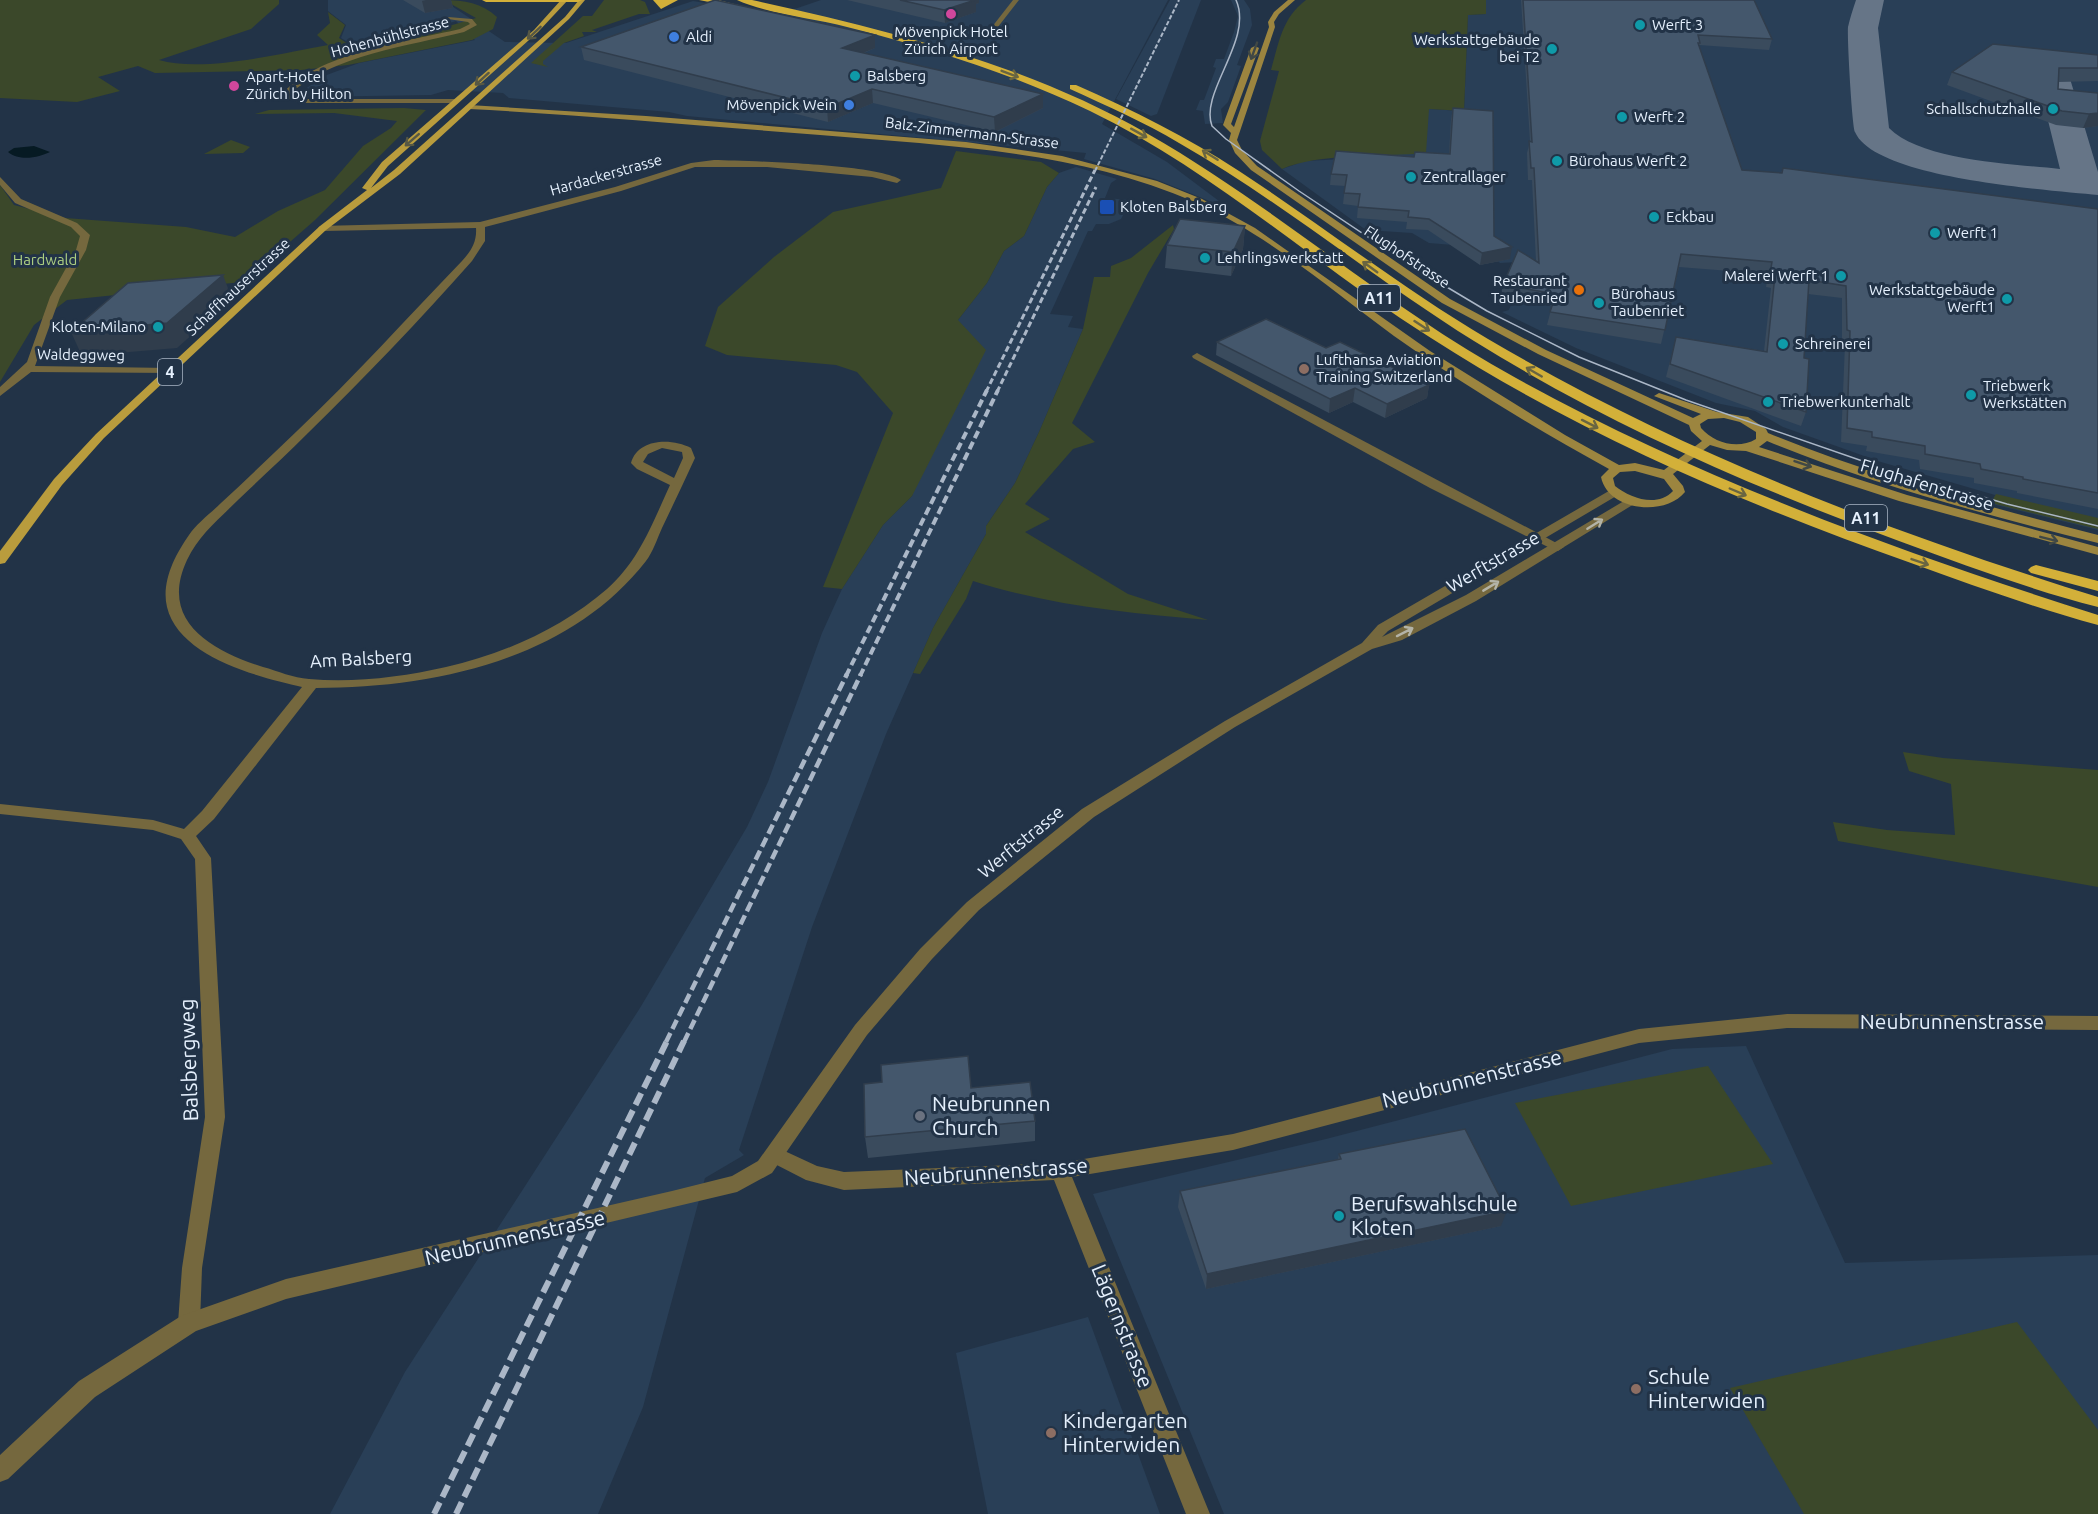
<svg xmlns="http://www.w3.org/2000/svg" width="2098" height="1514" font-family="Ubuntu,sans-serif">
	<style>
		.built { fill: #293f57 }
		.green { fill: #3b482a }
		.water { fill: #061a23 }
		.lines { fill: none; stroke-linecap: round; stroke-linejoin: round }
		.taxiway { fill: #667587; fill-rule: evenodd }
		.minor { fill: #75683e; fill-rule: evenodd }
		.tertiary { fill: #75683e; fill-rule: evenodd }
		.secondary { fill: #9c853f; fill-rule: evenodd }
		.primary { fill: #b99c3d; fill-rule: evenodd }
		.motorway { fill: #d3b039; fill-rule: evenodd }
		.tram { stroke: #abb7c7; stroke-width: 1.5 }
		.rail-far4 { stroke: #abb7c7; stroke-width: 2; stroke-dasharray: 4.5 2; stroke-linecap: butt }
		.rail-far3 { stroke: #abb7c7; stroke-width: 3; stroke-dasharray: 6 3; stroke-linecap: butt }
		.rail-far2 { stroke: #abb7c7; stroke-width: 4; stroke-dasharray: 8 4; stroke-linecap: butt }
		.rail-far1 { stroke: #abb7c7; stroke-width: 4.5; stroke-dasharray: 10 4.5; stroke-linecap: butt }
		.rail { stroke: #abb7c7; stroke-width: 6; stroke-dasharray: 13 6; stroke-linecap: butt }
		.wall { fill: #3a4b5d }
		.shaded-wall { fill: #303d4c }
		.building { fill: #44576c; stroke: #303d4c; stroke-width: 1.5 }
		.oneway { stroke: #575844 }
		.oneway2 { stroke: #404845 }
		.oneway3 { stroke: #696541 }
		.oneway4 { stroke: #b3b3a7 }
		.hotel-dot { fill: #d1479c; stroke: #223347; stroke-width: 2 }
		.culture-dot { fill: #0f9aa8; stroke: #223347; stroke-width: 2 }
		.shop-dot { fill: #3f7fe0; stroke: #223347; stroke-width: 2 }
		.transit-dot { fill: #1a4fb4; stroke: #223347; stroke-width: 2 }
		.food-dot { fill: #e8710a; stroke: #223347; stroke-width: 2 }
		.education-dot { fill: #8d6e63; stroke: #223347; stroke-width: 2 }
		.worship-dot { fill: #6b7280; stroke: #223347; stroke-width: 2 }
		.labels { text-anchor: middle; stroke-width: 6; stroke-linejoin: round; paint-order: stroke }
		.far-poi-label { font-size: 15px; fill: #e5f0fd; stroke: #223347; text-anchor: start }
		.far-street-label { font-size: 15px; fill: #e5f0fd; stroke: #223347 }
		.far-park-label { font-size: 15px; fill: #adcf82; stroke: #223347 }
		.shield { fill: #223347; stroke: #aab7c6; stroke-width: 1.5 }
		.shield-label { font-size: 16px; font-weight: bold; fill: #e5f0fd }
		.street-label { font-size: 18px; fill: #e5f0fd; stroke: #223347 }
		.near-street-label { font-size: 21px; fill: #e5f0fd; stroke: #223347 }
		.near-poi-label { font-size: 21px; fill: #e5f0fd; stroke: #223347; text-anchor: start }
	</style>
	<rect width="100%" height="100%" fill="#223347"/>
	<g class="built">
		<path d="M328,0H443L505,42L566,43L693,1L777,15L821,0H1168L1102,124L1167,162L1219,201L1212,202L1155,179L1084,159L1086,153L687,116L669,112L509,98L503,93L448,90L431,95L304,97L301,92L324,76L359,63L475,40L456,21L401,38L351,44L341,38L346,25L328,11Z"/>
		<path d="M1170,0H1201L1157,114L1151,116L1116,99Z"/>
		<path d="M1231,0H1244L1250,9L1252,25L1237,65L1241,66L1228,102L1221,109L1223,123L1205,124L1203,111L1196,110L1200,100H1204L1216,68L1213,67L1216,59H1224L1234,32L1238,16Z"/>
		<path d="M1486,0H2098V530L1992,504L1995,495L1881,462L1783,427L1755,411L1716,403L1576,348L1502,312L1509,310L1512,302L1500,299L1518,262L1500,263L1498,261L1509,259L1453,245L1429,243L1412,233L1366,230L1282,169L1305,161L1344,159L1429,109L1464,111L1468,15L1486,14Z"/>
		<path d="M1076,167L1117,179L1111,183L1105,198L1131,200L1121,219L1109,224H1096L1092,231H1088L1050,314L1073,316L1068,327L1083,329L1039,432L1015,483L986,526V534L933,628L886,734L812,927L739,1150L744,1155L705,1178L643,1407L598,1514H330L405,1372L640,1008L747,827L768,782L822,633L842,589L883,525L912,496L958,320L987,283L1004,251L1024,236L1047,187L1059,173Z"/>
		<path d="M1746,1046L1845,1263L2098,1255V1514H1224L1093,1194L1326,1139L1672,1049Z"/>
		<path d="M1088,1317L1160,1514H988L956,1353Z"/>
	</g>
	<g class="green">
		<path d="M0,0H279V4L251,29L159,60C203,73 283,53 328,45L317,35L330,23L328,12L345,25L339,38L348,44L422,34L476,18L444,0C464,0 482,3 497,17L493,29L472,40L348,65L301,70L155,73L138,66L98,77L120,91L77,102L0,98Z"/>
		<path d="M604,0H640L645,2L650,14H639L592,30L597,32H582L584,36L564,43L543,61V64L548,67L531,63L583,16H592Z"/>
		<path d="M1306,0H1486V14L1468,15L1464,111L1429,109L1426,153C1385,157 1317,153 1282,169L1262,150L1260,141L1279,71L1271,70C1279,42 1282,18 1306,0Z"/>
		<path d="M404,108L426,110L315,220L250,277L252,281L67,300L34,325L0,382V185L14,205L65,218L186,227L235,237L278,211L325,190L363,146L391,128L397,121L334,113L255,114L269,110Z"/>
		<path d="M231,140L250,147L243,153L204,154Z"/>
		<path d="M956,151L1041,162L1059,173L1047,187L1024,236L1004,251L987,283L958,320L986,350L912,496L883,525L842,589L823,587L893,413L857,372L836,365L727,355L705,346L718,307L774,257L833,212L941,188Z"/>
		<path d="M1173,225L1174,229L1148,273L1072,423L1095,442L1073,449L1025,504L1050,519L1025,532L1128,594L1208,620C1127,613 1051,606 973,581L966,599L920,674L913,673L933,628L986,534V526L1015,483L1039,432L1083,329L1094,277H1110L1111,266L1131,258Z"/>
		<path d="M1996,494L2098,518V529L1991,503Z"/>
		<path d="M1903,752L1943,758L2098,770V887L1838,841L1833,822L1887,830L1955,835L1951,784L1909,771Z"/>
		<path d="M1708,1066L1773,1164L1571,1206L1515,1103Z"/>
		<path d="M2017,1322L2098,1430V1514H1804L1730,1388Z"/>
	</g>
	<path class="water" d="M34,146L50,152C40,157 20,162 8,152L14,148Z"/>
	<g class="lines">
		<path class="taxiway" d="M1856,0H1884L1878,28L1889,128C1922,161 2014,164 2060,169L2036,72L2041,65L2052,62L2063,65L2068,72L2098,172V195C2050,190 1875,179 1855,132C1852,125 1847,36 1848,27C1850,18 1853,9 1856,0Z"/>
		<g class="minor">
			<path d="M1013,0H1019L994,32L993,38H989L988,32Z"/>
			<path d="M448,17L472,19L477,25L464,32C409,46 332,55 289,95L302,99H455L458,103H302L280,96C319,52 405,42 460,29L470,24L468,22L448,19Z"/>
			<path d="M714,160C749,161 877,164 901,180L897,183L872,177L767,167H695L621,191L485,227V241L472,261C420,320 364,378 307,434C285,456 261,478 238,500C219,519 199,535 187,560C158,622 213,651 263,667C278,671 293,678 309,679C354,683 402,677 446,667C504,654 562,628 607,589C639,561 653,522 670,485L637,469L631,463C638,438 672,438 691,448L695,458C684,482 673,505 662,528C657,539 653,552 646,561C569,660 434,688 316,688L214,819L196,836L211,858L225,1117L202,1268L200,1323L197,1330L189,1333L181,1330L178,1323L182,1268L205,1117L195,859L181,839L153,830L0,814V804L153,820L184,829L202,811L302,687C258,677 179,657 167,607C161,582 175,555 189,535C197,523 211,513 221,503C247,479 272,455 297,431C354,377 407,318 462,261C471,251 477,242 476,228L323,231L318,228L320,226L480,222L615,187L691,163ZM662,448L682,452L683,458L674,478L643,462L648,454Z"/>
			<path d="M0,177L21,199L77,223L90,235L86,250L60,297L35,366L170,368L174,369V373L31,372L0,396V387L27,362L50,297L76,250L80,236L71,227L15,203L0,185Z"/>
			<path d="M1197,353L1564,547L1558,551L1554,550L1430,488L1193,358L1192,356Z"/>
			<path d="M1787,1014L2098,1016V1030L1787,1028L1639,1043L1233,1150L1072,1177L1210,1514H1186L1054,1180L844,1190L806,1180L769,1161L766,1155L769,1149L776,1147L817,1166L844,1172L1060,1163L1233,1134L1639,1029Z"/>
		</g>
		<path class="tertiary" d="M1614,488L1620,492L1618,495L1388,631L1382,637L1466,595L1629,498H1637L1639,501L1476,601L1402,640L1372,649L1235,727L1094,817L979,910L932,959L867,1035L772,1173L737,1192L286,1299L196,1331L95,1397L8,1479L0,1482V1455L79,1381L181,1316L286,1279L672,1191L732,1176L758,1161L855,1025L920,949L967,902L1082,809L1225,721L1362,643L1378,625Z"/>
		<path class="secondary" d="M1288,0H1295L1279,14L1274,22L1275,27L1237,140L1242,150L1257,166L1450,299L1546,350L1693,418L1701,414L1654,396L1659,393L1717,412L1748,417L1766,429L1768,433C1875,477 1986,506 2098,535V543C1986,515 1874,485 1767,441L1759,447L1907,495L2098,547V555L1899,501L1746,451L1727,450L1710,445L1673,474L1683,486L1685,492C1665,517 1608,511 1601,477L1609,469C1535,428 1463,385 1394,336C1330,289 1268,235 1195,202C1076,150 947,146 820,135C703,126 586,115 469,109L465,107L469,105L646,116L966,142L1062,156L1157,181L1202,199L1255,228L1430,351L1565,435L1619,465L1635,463L1664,470L1702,441L1691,431L1689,425L1538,354L1442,303L1251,170L1235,153L1229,140L1231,133L1223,125L1251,48L1255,46L1259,48L1231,124L1234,127L1269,27L1268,22L1274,12ZM1724,418L1740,422L1756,432V439C1738,450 1714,443 1701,428L1700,424L1708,419ZM1635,471L1664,479L1673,491C1657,508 1630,498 1615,486L1613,478L1620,472Z"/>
		<path class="primary" d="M561,0H568L538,32L388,166L371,188L394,170L565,17L579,0H585L569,19L400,174L326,230L104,438L62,485L5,563L0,564V551L54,479L96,434L320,226L367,190L362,188L382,162L534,30Z"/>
		<g class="motorway">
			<path d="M482,0H582L578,2H486Z"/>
			<path d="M653,0H678L661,9Z"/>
			<path d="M699,0H718L738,5L734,7Z"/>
			<path d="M737,0H752C888,30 1026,64 1148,134C1276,207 1386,307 1516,378C1701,480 1897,551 2098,615V625C2035,608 1972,585 1911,563C1744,504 1580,434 1431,338C1315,265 1214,171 1090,111C1013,74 930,48 847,27C813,18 768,14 737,0Z"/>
			<path d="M1070,85H1076C1133,110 1187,137 1239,171C1323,226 1402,288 1488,339C1680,452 1886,531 2098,597V607C2031,590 1964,565 1899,541C1752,487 1607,424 1474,341C1373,278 1282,202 1179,143C1144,122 1107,106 1070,89Z"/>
			<path d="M2036,565L2098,581V591L2031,573L2028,570L2031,567Z"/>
		</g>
		<path class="tram" d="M1236,0C1254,40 1199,92 1212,126L1226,139L1299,191L1410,265L1487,311L1579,357L1686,400L1874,465L2007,504L2098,526"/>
		<path class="rail-far4" d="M1095,171L1179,0"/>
		<g class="rail-far3">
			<path d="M986,392L1095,170"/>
			<path d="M997,392L1096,187"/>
		</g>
		<g class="rail-far2">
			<path d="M846,676L987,390"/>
			<path d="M860,676L998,390"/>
		</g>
		<g class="rail-far1">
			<path d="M666,1042L847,674"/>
			<path d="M684,1042L861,674"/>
		</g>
		<g class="rail">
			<path d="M434,1514L667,1041"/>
			<path d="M456,1514L684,1041"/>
		</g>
	</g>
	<g class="wall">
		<path d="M403,0H451L453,8L425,13Z"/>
		<path d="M847,0H979V3L976,4V12L945,23Z"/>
		<path d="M1521,0H1754L1772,39L1769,50L1699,45V47L1742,170L1781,173L1783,168L2098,209V509L2017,493V491L1974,483V478L1920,469L1919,460L1866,451L1867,446L1841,442L1845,344L1842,343V298L1808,294L1804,358L1806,412L1801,426L1666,377L1676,337L1764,351L1771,288L1766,287L1768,274L1679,267L1661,344L1547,325L1552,306L1500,298L1503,285L1536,261L1532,180H1528L1527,153L1530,141Z"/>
		<path d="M875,35V48L864,53L1043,94V108L995,132L873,103L828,122L584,60L581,47Z"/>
		<path d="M2098,55V81L2058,82V89L2098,93V126L2083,128L2056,125L1947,85L1952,72Z"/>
		<path d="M1453,108L1494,236L1510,259L1480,265L1428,230L1406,229L1407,222L1357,218L1358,206L1343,204L1345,186L1330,185L1331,174L1449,154L1451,119Z"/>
		<path d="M1245,226L1243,249L1231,276L1165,268L1167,245Z"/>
		<path d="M1217,342L1326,348L1429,385L1427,398L1385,418L1353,402L1329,413L1216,355Z"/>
		<path d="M971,1088L1035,1121V1141L868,1158L865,1137Z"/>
		<path d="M1339,1154L1501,1226L1206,1289L1178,1207L1180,1191L1338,1159Z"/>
	</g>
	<g class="shaded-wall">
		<path d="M426,0H451L453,8L425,13L422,1Z"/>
		<path d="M962,0H979V3L976,4V12L945,23L944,10Z"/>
		<path d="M875,35V48L843,61L842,48Z"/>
		<path d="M872,89L873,103L828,122L827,108Z"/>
		<path d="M1043,94V108L995,132L994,117Z"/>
		<path d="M2098,113V126L2083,128L2089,114Z"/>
		<path d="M1245,226L1243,249L1231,276L1233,252Z"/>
		<path d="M1512,247L1510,259L1480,265L1482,253Z"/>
		<path d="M223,275L232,299L177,348L82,356L71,332Z"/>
		<path d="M1429,385L1427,398L1385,418L1387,404Z"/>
		<path d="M1355,388L1353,402L1329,413L1330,399Z"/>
		<path d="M1507,1211L1501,1226L1206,1289L1207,1274Z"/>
	</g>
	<g class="building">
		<path d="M715,0L875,35L842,48L1043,94L994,117L872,89L827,108L581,47Z"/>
		<path d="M900,0H975L944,10Z"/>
		<path d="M1523,0H1754L1772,39L1698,35L1700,43H1698L1742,170L1782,173L1783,168L2098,209V493L2023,479V477L1981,469L1980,464L1925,454V446L1872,437V432L1847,428L1850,331L1847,330L1846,286L1809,280L1804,358L1809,359L1806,412L1670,364L1676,337L1767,352L1775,275L1770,274L1772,262L1681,254L1665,330L1550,312L1556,294L1503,285L1518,250L1539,263L1534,168H1531L1529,141L1532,142Z"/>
		<path d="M1993,44L2098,55V68H2059L2058,89L2098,93V113L2089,114L2062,111L1952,72Z"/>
		<path d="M1453,108L1493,111L1494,236L1512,247L1482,253L1429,219L1408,217L1409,211L1358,207L1360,194L1344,193L1347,175L1331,174L1336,151L1414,157L1415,152L1450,154Z"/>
		<path d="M1180,219L1245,226L1233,252L1167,245Z"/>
		<path d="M223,275L167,323L71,332L128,283Z"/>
		<path d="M1266,319L1326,348L1340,342L1429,385L1387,404L1355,388L1330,399L1217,342Z"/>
		<path d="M968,1056L971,1088L1030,1082L1035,1121L865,1137L864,1084L882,1082L881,1065Z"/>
		<path d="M1465,1129L1507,1211L1207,1274L1180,1191L1341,1159L1339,1154Z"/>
	</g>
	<defs><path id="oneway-shaft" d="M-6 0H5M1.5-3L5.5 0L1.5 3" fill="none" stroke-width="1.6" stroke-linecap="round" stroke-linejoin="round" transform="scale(1.5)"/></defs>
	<g class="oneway">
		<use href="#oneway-shaft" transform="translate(534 33) rotate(137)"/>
		<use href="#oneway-shaft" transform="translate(482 79) rotate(138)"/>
		<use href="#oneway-shaft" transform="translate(412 140) rotate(139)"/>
	</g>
	<g class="oneway2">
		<use href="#oneway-shaft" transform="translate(1254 51) rotate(110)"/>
		<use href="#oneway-shaft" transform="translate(1803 464) rotate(19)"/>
		<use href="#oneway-shaft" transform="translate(2049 539) rotate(14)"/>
	</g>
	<g class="oneway3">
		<use href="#oneway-shaft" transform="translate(1010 74) rotate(21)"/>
		<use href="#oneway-shaft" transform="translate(1139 133) rotate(29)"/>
		<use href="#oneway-shaft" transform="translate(1210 155) rotate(-148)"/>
		<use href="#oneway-shaft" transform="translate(1370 267) rotate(-144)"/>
		<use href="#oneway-shaft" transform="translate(1422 326) rotate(33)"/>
		<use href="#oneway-shaft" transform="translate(1534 372) rotate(-150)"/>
		<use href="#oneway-shaft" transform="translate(1590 424) rotate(27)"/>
		<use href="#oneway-shaft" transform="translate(1738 492) rotate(23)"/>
		<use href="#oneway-shaft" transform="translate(1920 562) rotate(19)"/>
	</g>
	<g class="oneway4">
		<use href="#oneway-shaft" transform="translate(1595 524) rotate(-32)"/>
		<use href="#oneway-shaft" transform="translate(1491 586) rotate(-31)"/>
		<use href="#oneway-shaft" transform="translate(1405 632) rotate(-27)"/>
	</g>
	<g class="hotel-dot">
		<circle cx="951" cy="14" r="6"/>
		<circle cx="234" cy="86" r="6"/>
	</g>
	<g class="culture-dot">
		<circle cx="1640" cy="25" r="6"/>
		<circle cx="1552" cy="49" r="6"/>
		<circle cx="855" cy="76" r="6"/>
		<circle cx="2053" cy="109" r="6"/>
		<circle cx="1622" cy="117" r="6"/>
		<circle cx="1557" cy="161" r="6"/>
		<circle cx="1411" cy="177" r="6"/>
		<circle cx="1654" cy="217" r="6"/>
		<circle cx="1935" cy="233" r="6"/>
		<circle cx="1205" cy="258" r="6"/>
		<circle cx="1841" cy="276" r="6"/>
		<circle cx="2007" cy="299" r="6"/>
		<circle cx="1599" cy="303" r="6"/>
		<circle cx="158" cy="327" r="6"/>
		<circle cx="1783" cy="344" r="6"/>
		<circle cx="1971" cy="395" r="6"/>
		<circle cx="1768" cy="402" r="6"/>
		<circle cx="1339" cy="1216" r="6"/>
	</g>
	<g class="shop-dot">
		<circle cx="674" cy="37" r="6"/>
		<circle cx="849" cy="105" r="6"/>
	</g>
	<rect class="transit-dot" x="1099" y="199" width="16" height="16" rx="3"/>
	<circle class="food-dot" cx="1579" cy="290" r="6"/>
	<g class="education-dot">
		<circle cx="1304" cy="369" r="6"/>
		<circle cx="1636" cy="1389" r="6"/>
		<circle cx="1051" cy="1433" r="6"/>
	</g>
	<circle class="worship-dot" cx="920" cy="1116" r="6"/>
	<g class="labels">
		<g class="far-poi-label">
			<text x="1652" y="30">Werft 3</text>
			<text x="951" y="37" text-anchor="middle">Mövenpick Hotel<tspan x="951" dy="17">Zürich Airport</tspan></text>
			<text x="686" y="42">Aldi</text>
			<text x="1540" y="45" text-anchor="end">Werkstattgebäude<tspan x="1540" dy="17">bei T2</tspan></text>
			<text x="867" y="81">Balsberg</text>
			<text x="246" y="82">Apart-Hotel<tspan x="246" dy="17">Zürich by Hilton</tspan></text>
			<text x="837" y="110" text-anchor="end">Mövenpick Wein</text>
			<text x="2041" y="114" text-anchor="end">Schallschutzhalle</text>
			<text x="1634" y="122">Werft 2</text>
			<text x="1569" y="166">Bürohaus Werft 2</text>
			<text x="1423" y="182">Zentrallager</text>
			<text x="1120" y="212">Kloten Balsberg</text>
			<text x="1666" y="222">Eckbau</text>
			<text x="1947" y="238">Werft 1</text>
			<text x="1217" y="263">Lehrlingswerkstatt</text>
			<text x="1829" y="281" text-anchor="end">Malerei Werft 1</text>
			<text x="1567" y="286" text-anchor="end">Restaurant<tspan x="1567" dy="17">Taubenried</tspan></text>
			<text x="1995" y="295" text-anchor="end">Werkstattgebäude<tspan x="1995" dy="17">Werft1</tspan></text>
			<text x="1611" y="299">Bürohaus<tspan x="1611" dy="17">Taubenriet</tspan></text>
			<text x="146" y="332" text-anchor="end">Kloten-Milano</text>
			<text x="1795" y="349">Schreinerei</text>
			<text x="1316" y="365">Lufthansa Aviation<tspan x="1316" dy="17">Training Switzerland</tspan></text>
			<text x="1983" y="391">Triebwerk<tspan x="1983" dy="17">Werkstätten</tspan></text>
			<text x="1780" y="407">Triebwerkunterhalt</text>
		</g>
		<g class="far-street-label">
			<text transform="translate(390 37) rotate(-15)" y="5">Hohenbühlstrasse</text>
			<text transform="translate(972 133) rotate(7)" y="5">Balz-Zimmermann-Strasse</text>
			<text transform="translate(606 175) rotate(-16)" y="5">Hardackerstrasse</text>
			<text transform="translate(1407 257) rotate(34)" y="5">Flughofstrasse</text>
			<text transform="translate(238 287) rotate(-43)" y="5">Schaffhauserstrasse</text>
			<text transform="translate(81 355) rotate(1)" y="5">Waldeggweg</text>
		</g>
		<g class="far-park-label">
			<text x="45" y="265">Hardwald</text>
		</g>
		<g class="shield">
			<rect x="1358" y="285" width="42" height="26" rx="4.5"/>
			<rect x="158" y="359" width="24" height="26" rx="4.5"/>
			<rect x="1845" y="505" width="42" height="26" rx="4.5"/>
		</g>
		<g class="shield-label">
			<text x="1379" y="304">A11</text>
			<text x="170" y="378">4</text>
			<text x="1866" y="524">A11</text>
		</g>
		<g class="street-label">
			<text transform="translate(1927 485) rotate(17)" y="6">Flughafenstrasse</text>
			<text transform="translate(1493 562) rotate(-30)" y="6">Werftstrasse</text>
			<text transform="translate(361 659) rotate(-3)" y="6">Am Balsberg</text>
			<text transform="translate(1021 842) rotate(-39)" y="6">Werftstrasse</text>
		</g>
		<g class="near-street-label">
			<text x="1952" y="1029">Neubrunnenstrasse</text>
			<text transform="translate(189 1060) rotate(-92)" y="7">Balsbergweg</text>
			<text transform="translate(1472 1079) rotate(-14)" y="7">Neubrunnenstrasse</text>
			<text transform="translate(996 1172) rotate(-4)" y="7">Neubrunnenstrasse</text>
			<text transform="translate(515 1238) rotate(-13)" y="7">Neubrunnenstrasse</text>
			<text transform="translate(1122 1326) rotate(68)" y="7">Lägernstrasse</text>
		</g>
		<g class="near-poi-label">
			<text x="932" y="1111">Neubrunnen<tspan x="932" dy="24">Church</tspan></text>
			<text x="1351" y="1211">Berufswahlschule<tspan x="1351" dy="24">Kloten</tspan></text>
			<text x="1648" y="1384">Schule<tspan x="1648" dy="24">Hinterwiden</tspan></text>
			<text x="1063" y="1428">Kindergarten<tspan x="1063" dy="24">Hinterwiden</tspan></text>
		</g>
	</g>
</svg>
